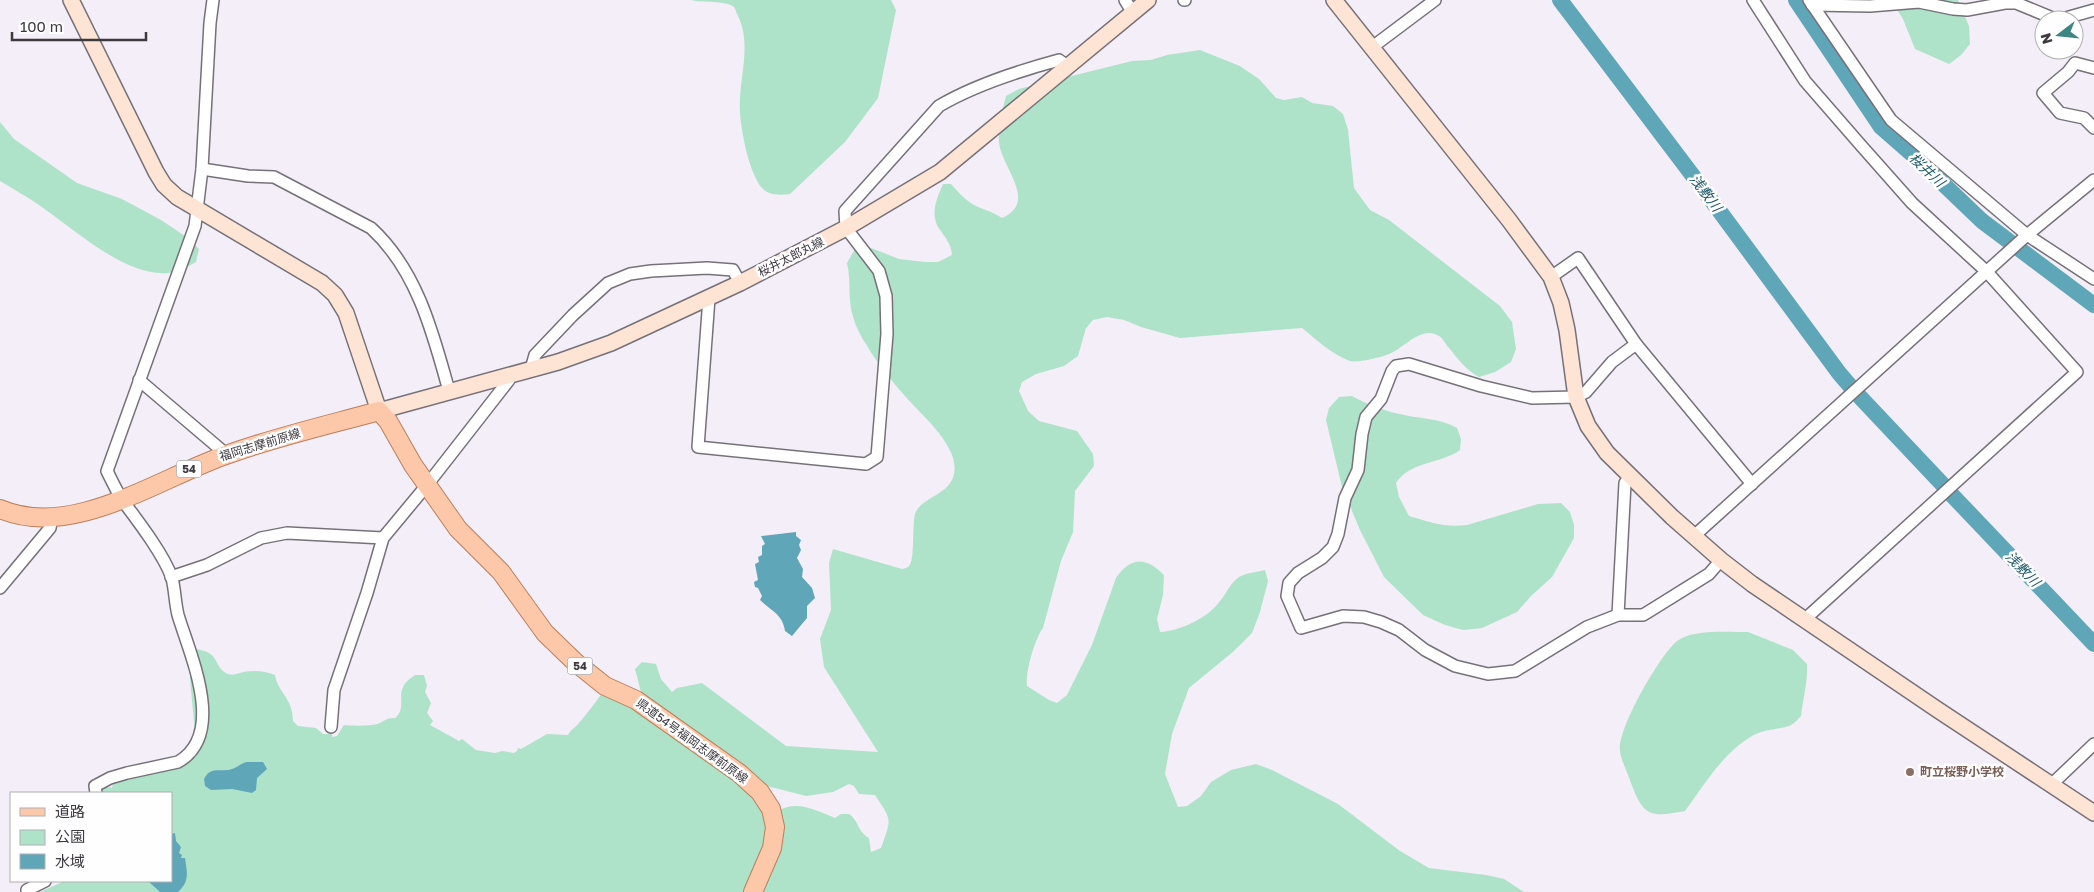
<svg xmlns="http://www.w3.org/2000/svg" width="2094" height="892" font-family="'Golos Text','Noto Sans JP',sans-serif">
	<style>
		.green { fill: #aee3c9 }
		.water { fill: #5fa6b8 }
		.lines { fill: none; stroke-linecap: round; stroke-linejoin: round }
		.river { stroke: #5fa6b8; stroke-width: 16 }
		.street-casing { stroke: #767179; stroke-width: 14 }
		.secondary-casing { stroke: #767179; stroke-width: 18 }
		.primary-casing { stroke: #b97f5e; stroke-width: 20 }
		.street { stroke: #fff; stroke-width: 11 }
		.secondary { stroke: #fee4d4; stroke-width: 15 }
		.primary { stroke: #fdc8a9; stroke-width: 18 }
		.education-dot { fill: #8d6e63; stroke: #fefdff; stroke-width: 2 }
		.labels { text-anchor: middle; stroke-width: 5; stroke-linejoin: round; paint-order: stroke }
		.shield { fill: #fefdff; stroke: #767478; stroke-width: 1 }
		.shield-label { font-size: 11px; font-weight: bold; fill: #3c3a3e }
		.street-label { font-size: 12px; fill: #3c3a3e; stroke: #fefdff }
		.education-label { font-size: 12px; font-weight: bold; fill: #785e54; stroke: #fefdff; text-anchor: start }
		.water-label { font-size: 14px; font-style: italic; fill: #225d6b; stroke: #fefdff }
	</style>
	<rect width="100%" height="100%" fill="#f3eef7"/>
	<g class="green">
		<path d="M691,0H891L896,10L878,98L845,142L790,194C781,195 769,196 762,188C749,173 741,131 740,112C738,80 752,48 739,18C737,15 736,10 734,7C725,0 704,3 691,0Z"/>
		<path d="M1891,0H1958L1969,26L1970,44L1961,55L1949,64L1915,49L1903,19Z"/>
		<path d="M1200,50L1240,66L1259,79L1276,98L1284,100L1302,97L1312,103L1333,106L1343,114L1348,130L1354,188L1370,210L1389,220L1500,306L1512,322L1516,349L1511,362L1495,372L1479,377C1466,370 1458,359 1449,348C1446,345 1443,338 1439,336C1422,325 1405,347 1391,353C1384,357 1357,363 1350,361C1332,355 1316,339 1302,328L1180,338L1141,327L1124,320L1107,317L1093,320L1086,328L1078,356L1064,366L1036,374L1022,382L1019,391L1028,411L1039,421L1077,431L1093,454L1094,466L1075,491L1073,532L1061,561L1043,628C1035,638 1025,673 1027,686L1049,700L1057,703L1067,695L1092,645L1116,578C1132,555 1147,558 1164,575L1163,595L1157,619L1160,632C1180,631 1208,618 1220,601C1227,593 1230,583 1239,577C1246,573 1257,572 1265,570L1268,581L1260,612L1252,633L1234,651L1189,688L1172,734L1165,774L1178,807L1187,806L1201,796L1211,782L1231,770L1256,764L1272,770L1338,804L1400,851L1429,868L1486,875L1504,879L1524,892H759L780,810C797,800 818,811 835,818L841,814H849C859,821 857,831 869,838L871,852L881,848C892,818 892,821 875,795L859,794L854,786L849,784L833,792L806,796L755,783L642,696L635,669L642,662L656,664L661,679L672,692L677,688L702,683L786,746L878,752L824,667L820,639L831,610L829,563L833,549L902,569C905,568 907,568 909,566C915,561 912,524 915,514C921,497 950,495 954,474C960,446 921,415 905,396C891,380 876,362 866,344C860,336 854,322 852,313C848,296 851,280 847,263L855,249L866,246L899,259L925,262H938L952,255C951,244 946,238 940,230C929,215 937,198 943,184H951C958,192 966,201 976,206C985,210 993,212 1002,218C1039,202 1001,167 999,142C998,127 1002,111 1006,96L1019,89L1132,61L1151,60L1167,55Z"/>
		<path d="M0,122L14,139L77,183L122,199L161,220L188,238L199,249L196,262C187,267 179,272 168,273C125,277 73,228 39,205C26,196 13,189 0,181Z"/>
		<path d="M1352,396C1367,404 1383,411 1400,414C1420,419 1440,418 1457,428L1461,439L1460,450C1441,464 1410,461 1396,483L1399,497L1409,516C1429,522 1446,528 1467,525L1538,504L1561,503L1570,512L1574,525V538L1552,577L1531,596L1517,612L1482,628L1463,630L1445,625L1423,615L1384,577L1360,530L1342,487L1326,420L1329,408L1339,397Z"/>
		<path d="M1748,632L1793,650L1807,664C1808,682 1803,698 1801,716C1798,719 1794,724 1789,726C1777,730 1764,729 1752,736C1722,754 1705,784 1685,811C1651,817 1644,818 1631,783C1628,773 1621,761 1620,751C1617,729 1660,655 1677,641C1692,629 1729,632 1748,632Z"/>
		<path d="M195,649C222,652 212,667 228,674C234,676 238,673 244,672C254,670 265,671 275,675C277,691 293,698 293,721L298,726L316,728L323,734H332V737L337,736L344,725C350,726 371,726 377,724C386,721 385,718 395,718C406,709 398,697 403,687C405,682 411,678 415,675H424L427,686L425,692L431,703L427,713L433,721L430,725L459,741L462,739L476,750L495,753L502,751L514,753L517,751L518,748L521,749L547,734L568,735C571,729 575,728 579,723C588,712 596,702 604,690L640,710L748,786L759,801L771,828L747,892H40L65,881H171V793H103V788L108,786V788L110,787L112,788L114,780C134,775 181,768 197,756L190,678Z"/>
	</g>
	<g class="water">
		<path d="M796,532V536L801,540L799,545L801,550L797,558L803,569L802,577L812,588L815,598L807,606V618L792,636L785,631C783,614 770,610 760,600L762,596L758,588L755,587L754,582L758,580L755,564L759,562L758,557L762,555V546L765,544L761,536Z"/>
		<path d="M247,762H263L267,769L257,778L256,790L252,793L232,789L211,790L205,786L204,779C211,765 220,773 232,769C238,767 241,763 247,762Z"/>
		<path d="M175,833L176,841L181,847L179,853L182,855L181,858H185C187,873 190,881 178,892H160L148,881H171V834Z"/>
	</g>
	<g class="lines">
		<g class="river">
			<path d="M1560,0L1718,209L1839,373L1851,387"/>
			<path d="M1796,0L1881,127L1913,155L1982,221L2094,305"/>
			<path d="M1860,397L1945,487"/>
			<path d="M1951,494L2094,644"/>
		</g>
		<g class="street-casing">
			<g id="street">
				<path d="M1125,0L1133,13"/>
				<path d="M1184,0H1185"/>
				<path d="M1753,0L1805,81L1858,142L1912,203L1987,272L2077,372L1804,620"/>
				<path d="M1809,0L1891,120L2027,235L2094,279"/>
				<path d="M1812,5L1870,6L1919,2L1953,9L1967,10L2005,3H2016L2055,19H2062L2094,10"/>
				<path d="M1371,48L1435,0"/>
				<path d="M2094,68L2075,63L2068,72L2043,93L2060,113L2084,118L2094,128"/>
				<path d="M202,169L248,176L274,177L371,228C417,270 433,333 449,391"/>
				<path d="M1551,277L1578,258L1636,344L1752,484"/>
				<path d="M709,298L698,447L866,464L877,457L887,334L886,296L879,271L846,228L845,211L939,106C973,86 1022,70 1059,60L1067,66"/>
				<path d="M1636,344L1612,362L1586,392L1576,397L1532,398L1481,386L1409,364L1396,366L1392,371L1381,399L1366,417L1362,434L1358,470L1345,498L1338,534L1333,547L1322,558L1298,573L1289,583L1287,596L1301,628L1343,616L1364,617L1381,622L1399,630L1425,650L1455,666L1488,674L1515,671L1587,627L1618,615H1643L1648,612L1709,574L1721,560"/>
				<path d="M531,369L535,355L573,315L608,283L630,274L651,271L707,268L733,270L740,283"/>
				<path d="M139,380L226,454"/>
				<path d="M1694,536L2027,235L2094,180"/>
				<path d="M171,577L207,565L261,538L287,533L383,538"/>
				<path d="M0,588L50,528L52,517"/>
				<path d="M1618,615L1625,483L1630,476"/>
				<path d="M331,727L334,690L367,593L383,538L427,485L509,380L508,376"/>
				<path d="M2051,785L2094,744"/>
				<path d="M96,793L95,786L110,778L127,773L178,762C227,734 190,655 178,615C175,603 175,590 172,578C164,555 138,521 123,501C117,492 112,481 107,471L195,226L202,169L210,23L213,0"/>
				<path d="M27,890L45,881"/>
			</g>
		</g>
		<g class="secondary-casing">
			<g id="secondary">
				<path d="M71,0L156,172L164,185L177,197L322,283L335,295L346,313L379,411L558,362L611,343L740,283L846,228L940,172L1148,0"/>
				<path d="M1334,0L1509,220L1551,277L1561,303L1567,330L1576,397L1588,426L1607,453L1672,517L1721,560L1752,584L1938,710L2094,813"/>
			</g>
		</g>
		<g class="primary-casing">
			<path id="primary" d="M0,509C72,540 159,478 226,455C275,437 328,425 379,411L388,421L413,465L458,529L501,572L545,633L575,662L605,686L636,700L739,773L760,792L771,809L775,827L772,848L753,892"/>
		</g>
		<use href="#street" class="street"/>
		<use href="#secondary" class="secondary"/>
		<use href="#primary" class="primary"/>
	</g>
	<circle class="education-dot" cx="1910" cy="772" r="5"/>
	<g class="labels">
		<g class="shield">
			<rect x="176.5" y="460.5" width="25" height="17" rx="4"/>
			<rect x="567.5" y="657.5" width="25" height="17" rx="4"/>
		</g>
		<g class="shield-label">
			<text x="189" y="473">54</text>
			<text x="580" y="670">54</text>
		</g>
		<g class="street-label">
			<text transform="translate(791 257) rotate(-27)" y="4">桜井太郎丸線</text>
			<text transform="translate(260 445) rotate(-17)" y="4">福岡志摩前原線</text>
			<text transform="translate(692 741) rotate(36)" y="4">県道54号福岡志摩前原線</text>
		</g>
		<g class="education-label">
			<text x="1920" y="776">町立桜野小学校</text>
		</g>
		<g class="water-label">
			<text transform="translate(1927 170) rotate(43)" y="5">桜井川</text>
			<text transform="translate(1706 193) rotate(53)" y="5">浅敷川</text>
			<text transform="translate(2023 569) rotate(46)" y="5">浅敷川</text>
		</g>
	</g>
	<rect x="10" y="792" width="162" height="90" fill="#fefdff" stroke="#b0afb2"/>
	<rect x="20" y="808" width="25" height="8" fill="#fdc8a9" stroke="#b0afb2"/>
	<text x="55" y="817" font-size="15" fill="#3c3a3e">道路</text>
	<rect x="20" y="830" width="25" height="15" fill="#aee3c9" stroke="#b0afb2"/>
	<text x="55" y="842" font-size="15" fill="#3c3a3e">公園</text>
	<rect x="20" y="854" width="25" height="15" fill="#5fa6b8" stroke="#b0afb2"/>
	<text x="55" y="867" font-size="15" fill="#3c3a3e">水域</text>
	<g transform="translate(2059 35) rotate(254)"><circle r="24" fill="#fefdff" stroke="#b0afb2"/>
	<path d="M0-4L9 19L0 12L-9 19Z" fill="#3c8583"/>
	<text y="-8" font-size="14" font-weight="bold" text-anchor="middle" fill="#3c3a3e">N</text>
	</g>
	<path d="M12 32v8h134v-8" fill="none" stroke="#3c3a3e" stroke-width="2.5"/>
	<text x="20" y="32" font-size="15" fill="#3c3a3e" stroke="#fefdff" stroke-width="4" paint-order="stroke">100 m</text>
</svg>
